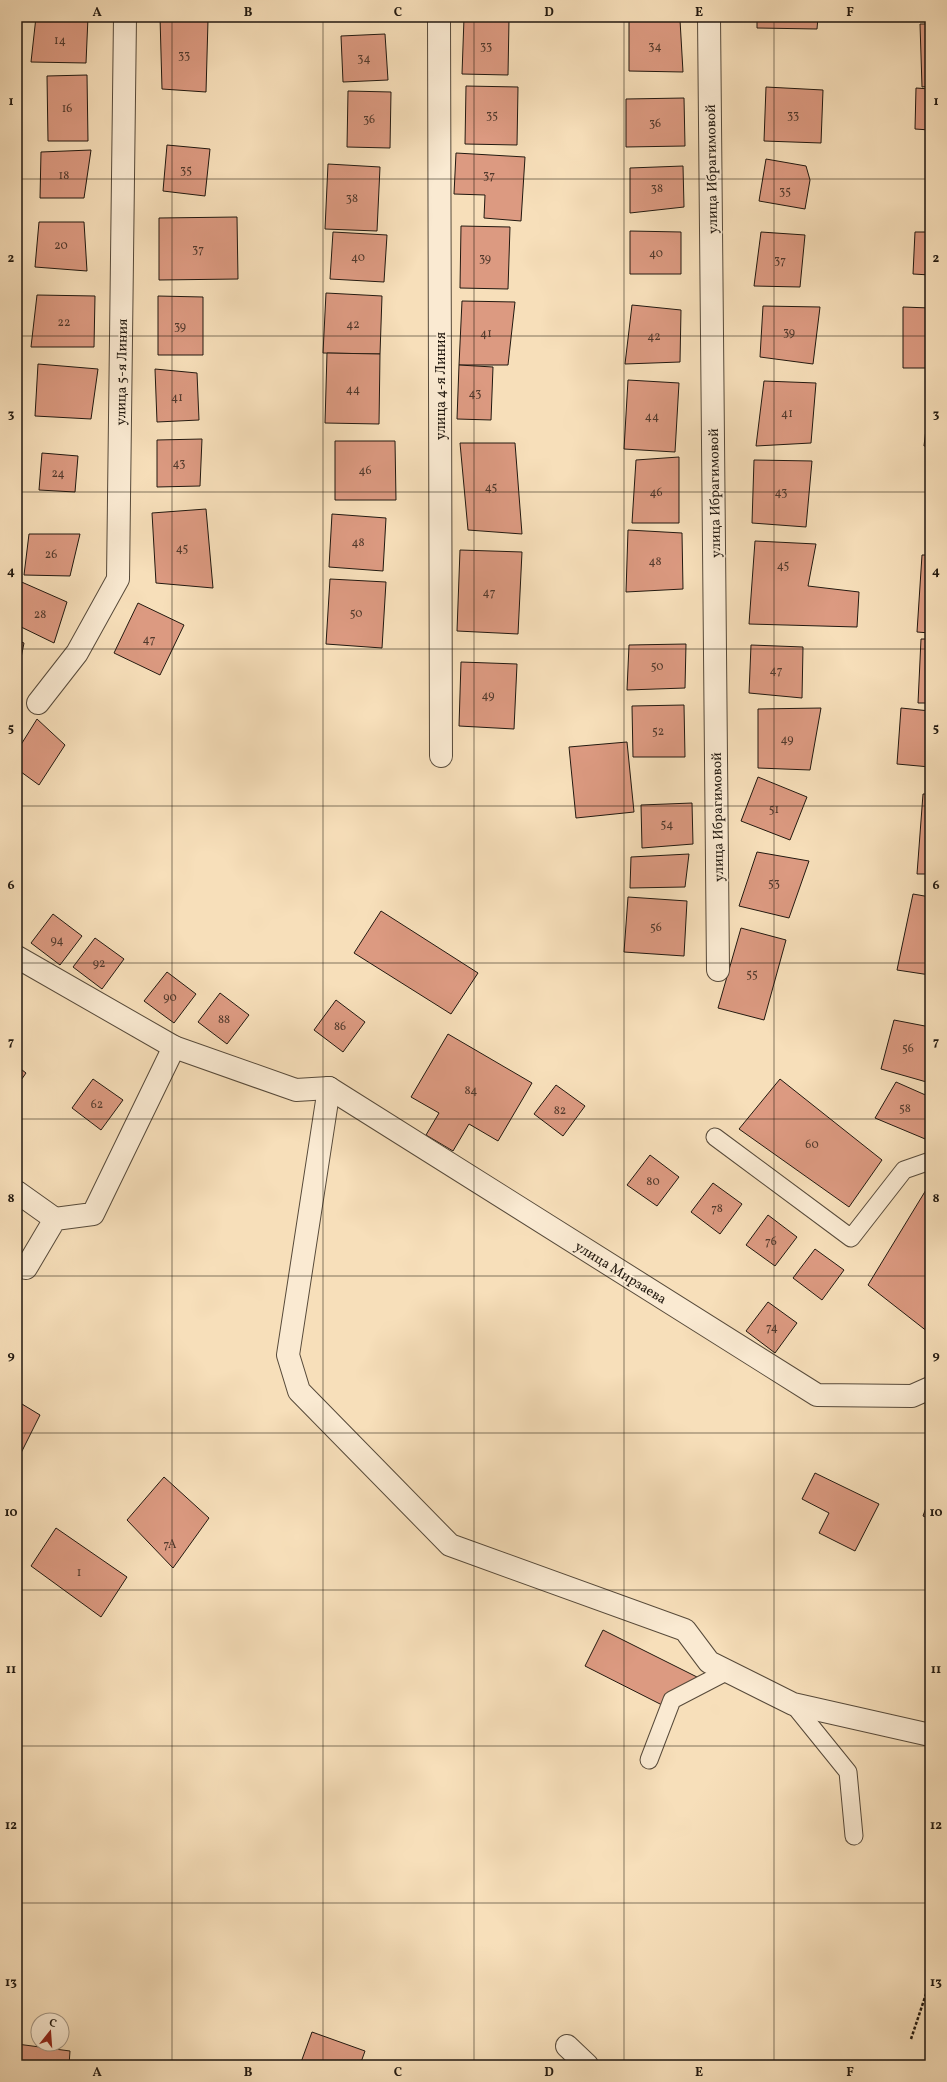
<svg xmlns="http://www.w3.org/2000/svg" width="947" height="2082" font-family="Vollkorn,serif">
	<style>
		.building { fill: #dc9a81; stroke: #221910 }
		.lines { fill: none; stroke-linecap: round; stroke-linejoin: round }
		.service-casing { stroke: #574a3a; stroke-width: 19 }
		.minor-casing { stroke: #574a3a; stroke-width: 24 }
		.path { stroke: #221910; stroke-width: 2.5; stroke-dasharray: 3 2; stroke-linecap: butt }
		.service { stroke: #faead2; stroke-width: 17 }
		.minor { stroke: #faead2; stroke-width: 22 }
		.grid { fill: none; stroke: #221910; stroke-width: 1; stroke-opacity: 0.55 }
		.labels { text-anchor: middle; stroke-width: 3.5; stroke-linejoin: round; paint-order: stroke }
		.number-label { font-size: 12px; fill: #50392c }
		.street-label { font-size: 14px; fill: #221910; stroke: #faead2 }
		.neatline { fill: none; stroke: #221910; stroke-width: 1.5 }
		.grid-label { font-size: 13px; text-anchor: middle; font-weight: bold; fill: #221910 }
	</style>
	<rect width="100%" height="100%" fill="#f7dfba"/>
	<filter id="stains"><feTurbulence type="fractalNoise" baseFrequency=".005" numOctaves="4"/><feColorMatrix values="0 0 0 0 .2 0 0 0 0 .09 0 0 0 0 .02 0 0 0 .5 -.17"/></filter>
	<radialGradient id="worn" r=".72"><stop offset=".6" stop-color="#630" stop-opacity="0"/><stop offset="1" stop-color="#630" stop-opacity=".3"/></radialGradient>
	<g class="building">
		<path d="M36,17H88L86,63L31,62Z"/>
		<path d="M160,17L208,20L206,92L162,89Z"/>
		<path d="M757,17H818L817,29L757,28Z"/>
		<path d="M464,18L509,19L508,75L462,74Z"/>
		<path d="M680,20L683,72L629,71V21Z"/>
		<path d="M920,24H930V86L922,87Z"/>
		<path d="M385,34L388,80L343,82L341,36Z"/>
		<path d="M87,75L88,141H48L47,76Z"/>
		<path d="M466,86L518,87L517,145L465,144Z"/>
		<path d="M766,87L823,90L821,143L764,141Z"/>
		<path d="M916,88L930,89V130L915,129Z"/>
		<path d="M348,91L391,92L390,148L347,147Z"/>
		<path d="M684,98L685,146L626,147V99Z"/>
		<path d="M167,145L210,149L205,196L163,191Z"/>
		<path d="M91,150L84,198H40L41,152Z"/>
		<path d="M456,153L525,157L521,221L484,218L485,195L454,194Z"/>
		<path d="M766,159L806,166L810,180L805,209L759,201Z"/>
		<path d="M328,164L380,167L377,231L325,229Z"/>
		<path d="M683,166L684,207L630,213V168Z"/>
		<path d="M237,217L238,279L159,280V218Z"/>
		<path d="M39,222H84L87,271L35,267Z"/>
		<path d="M461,226L510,227L508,289L460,288Z"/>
		<path d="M630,231L681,232V274H630Z"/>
		<path d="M333,232L387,235L384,282L330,279Z"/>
		<path d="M761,232L805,235L800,287L754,286Z"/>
		<path d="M915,232H930V275L913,274Z"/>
		<path d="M326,293L382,296L380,354L323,353Z"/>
		<path d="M37,295L95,296L94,347H31Z"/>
		<path d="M158,296L203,297V355H158Z"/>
		<path d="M462,301L515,302L508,365H459Z"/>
		<path d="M632,305L681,310L680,362L625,364Z"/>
		<path d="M763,306L820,307L813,364L760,357Z"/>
		<path d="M903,307L930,308V368H903Z"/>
		<path d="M327,353L380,354L379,424L325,423Z"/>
		<path d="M38,364L98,369L91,419L35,416Z"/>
		<path d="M459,365L493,367L491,420L457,419Z"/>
		<path d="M155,369L197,373L199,420L157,422Z"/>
		<path d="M628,380L679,383L675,452L624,449Z"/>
		<path d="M764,381L816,383L811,443L756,446Z"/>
		<path d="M930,395V446H924Z"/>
		<path d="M202,439L200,486L157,487V440Z"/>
		<path d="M335,441H395L396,500H335Z"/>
		<path d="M460,443H515L522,534L468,530Z"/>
		<path d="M42,453L78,456L75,492L39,490Z"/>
		<path d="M679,457V523H632L636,460Z"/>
		<path d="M754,460L812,461L806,527L752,523Z"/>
		<path d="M206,509L213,588L156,583L152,513Z"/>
		<path d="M332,514L386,518L383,571L329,567Z"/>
		<path d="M628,530L682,533L683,589L626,592Z"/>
		<path d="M29,534H80L70,576L24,575Z"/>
		<path d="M755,541L816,544L808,586L859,592L857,627L749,624Z"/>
		<path d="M460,550L522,552L518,634L457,631Z"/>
		<path d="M922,555H930V633L917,632Z"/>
		<path d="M330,579L386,582L382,648L326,644Z"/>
		<path d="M17,580L67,602L54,643L17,625Z"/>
		<path d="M138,603L184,625L160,675L114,653Z"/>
		<path d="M921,639H930V703H918Z"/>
		<path d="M17,640L24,643L17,678Z"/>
		<path d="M686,644L685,688L627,690L629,645Z"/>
		<path d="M751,645L803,647L802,698L749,693Z"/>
		<path d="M461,662L517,664L514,729L459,726Z"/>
		<path d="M684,705L685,757H633L632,706Z"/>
		<path d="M821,708L810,770L758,768V709Z"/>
		<path d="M901,708L930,711V767L897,764Z"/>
		<path d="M17,713L21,715L17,724Z"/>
		<path d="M37,719L65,745L39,785L17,769V751Z"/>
		<path d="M627,742L634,812L576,818L569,747Z"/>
		<path d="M758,777L807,797L790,840L741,821Z"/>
		<path d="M923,794H930V874H917Z"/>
		<path d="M692,803L693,844L642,848L641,805Z"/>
		<path d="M757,852L809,861L789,918L739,906Z"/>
		<path d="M689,854L685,887L630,888L631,857Z"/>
		<path d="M913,894L930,897V975L897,970Z"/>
		<path d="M628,897L687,901L684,956L624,952Z"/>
		<path d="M381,911L478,973L451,1014L354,953Z"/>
		<path d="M53,914L82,936L60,965L31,943Z"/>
		<path d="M741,928L786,940L764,1020L718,1008Z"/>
		<path d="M95,938L124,959L102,989L73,967Z"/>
		<path d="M167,972L196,994L174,1023L144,1001Z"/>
		<path d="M220,993L249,1015L227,1044L198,1022Z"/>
		<path d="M336,1000L365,1022L343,1052L314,1030Z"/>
		<path d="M894,1020L930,1027V1083L881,1069Z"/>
		<path d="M448,1034L532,1083L498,1141L469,1124L453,1151L426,1135L439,1113L411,1097Z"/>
		<path d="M17,1066L26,1073L17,1086Z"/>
		<path d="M93,1079L123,1100L101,1130L72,1108Z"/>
		<path d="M780,1079L882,1160L849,1207L739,1129Z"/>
		<path d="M896,1082L930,1097V1141L875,1118Z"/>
		<path d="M556,1085L585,1106L563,1136L534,1114Z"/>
		<path d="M650,1155L679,1177L657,1206L627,1185Z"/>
		<path d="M713,1183L742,1204L720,1234L691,1212Z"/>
		<path d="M929,1185L930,1328L928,1332L868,1285Z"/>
		<path d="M768,1215L797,1237L775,1266L746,1245Z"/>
		<path d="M815,1249L844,1270L822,1300L793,1278Z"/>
		<path d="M768,1302L797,1323L775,1353L746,1331Z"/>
		<path d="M17,1401L40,1415L17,1461Z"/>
		<path d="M815,1473L879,1504L855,1551L819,1533L829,1513L802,1499Z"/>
		<path d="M164,1477L209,1518L173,1568L127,1520Z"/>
		<path d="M930,1497V1519L923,1516Z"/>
		<path d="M56,1528L127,1577L101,1617L31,1566Z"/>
		<path d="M603,1630L697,1677L687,1697L666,1707L585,1666Z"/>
		<path d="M312,2032L365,2051L360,2065H300Z"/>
		<path d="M17,2044L70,2051L69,2065H17Z"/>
	</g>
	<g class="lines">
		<g class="service-casing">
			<g id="service">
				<path d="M715,1137L851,1238L904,1170L930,1161"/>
				<path d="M793,1704L848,1772L854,1836"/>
				<path d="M649,1760L672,1700L722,1674L725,1669"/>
			</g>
		</g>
		<g class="minor-casing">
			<g id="minor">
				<path d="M439,17L441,756"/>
				<path d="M709,17L718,970"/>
				<path d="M38,703L77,653L118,579L125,17"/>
				<path d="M17,957L174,1047L296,1090L329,1088"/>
				<path d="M329,1088L288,1355L299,1391L450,1545L685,1630L709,1662L793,1704L930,1735"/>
				<path d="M329,1088L817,1395L912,1396L930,1388"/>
				<path d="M17,1192L55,1219"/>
				<path d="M26,1268L55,1219L93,1214L174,1047"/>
				<path d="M567,2046L587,2065"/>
			</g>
		</g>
		<path class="path" d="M911,2039L930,1982"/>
		<use href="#service" class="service"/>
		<use href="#minor" class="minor"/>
	</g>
	<path class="grid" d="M172,17V2065M323,17V2065M474,17V2065M624,17V2065M774,17V2065M17,179H930M17,336H930M17,492H930M17,649H930M17,806H930M17,963H930M17,1119H930M17,1276H930M17,1433H930M17,1590H930M17,1746H930M17,1903H930"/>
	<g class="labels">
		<g class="number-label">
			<text x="60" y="44">14</text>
			<text x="486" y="50">33</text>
			<text x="655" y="50">34</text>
			<text x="184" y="59">33</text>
			<text x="364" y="62">34</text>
			<text x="67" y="112">16</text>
			<text x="492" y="119">35</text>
			<text x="793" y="119">33</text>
			<text x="369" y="123">36</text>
			<text x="655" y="127">36</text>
			<text x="186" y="174">35</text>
			<text x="64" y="179">18</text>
			<text x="489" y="179">37</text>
			<text x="657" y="192">38</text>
			<text x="785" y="195">35</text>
			<text x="352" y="202">38</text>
			<text x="61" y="249">20</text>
			<text x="198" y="253">37</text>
			<text x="656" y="257">40</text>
			<text x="358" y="261">40</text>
			<text x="485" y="262">39</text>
			<text x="780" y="264">37</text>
			<text x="64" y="326">22</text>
			<text x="353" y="328">42</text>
			<text x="180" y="330">39</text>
			<text x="789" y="336">39</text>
			<text x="486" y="337">41</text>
			<text x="654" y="340">42</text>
			<text x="353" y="393">44</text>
			<text x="475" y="397">43</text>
			<text x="177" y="401">41</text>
			<text x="787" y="417">41</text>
			<text x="652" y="420">44</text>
			<text x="179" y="467">43</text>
			<text x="365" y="474">46</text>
			<text x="58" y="477">24</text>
			<text x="491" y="491">45</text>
			<text x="656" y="496">46</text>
			<text x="781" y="496">43</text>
			<text x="358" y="546">48</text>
			<text x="182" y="552">45</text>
			<text x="51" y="558">26</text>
			<text x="655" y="565">48</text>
			<text x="783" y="569">45</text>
			<text x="489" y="596">47</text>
			<text x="356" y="617">50</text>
			<text x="40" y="618">28</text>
			<text x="149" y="643">47</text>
			<text x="657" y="670">50</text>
			<text x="776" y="674">47</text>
			<text x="488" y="699">49</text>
			<text x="658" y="735">52</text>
			<text x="787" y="743">49</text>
			<text x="774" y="813">51</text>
			<text x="667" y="828">54</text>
			<text x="774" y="887">53</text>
			<text x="656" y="931">56</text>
			<text x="57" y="944">94</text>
			<text x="99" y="967">92</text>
			<text x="752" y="978">55</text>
			<text x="170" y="1001">90</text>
			<text x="224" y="1023">88</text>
			<text x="340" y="1030">86</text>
			<text x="908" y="1052">56</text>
			<text x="471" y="1094">84</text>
			<text x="97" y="1108">62</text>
			<text x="905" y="1112">58</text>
			<text x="560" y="1114">82</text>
			<text x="812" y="1148">60</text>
			<text x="653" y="1185">80</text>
			<text x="717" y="1212">78</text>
			<text x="771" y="1245">76</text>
			<text x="772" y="1331">74</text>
			<text x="170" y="1548">7А</text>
			<text x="79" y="1576">1</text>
		</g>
		<g class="street-label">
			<text transform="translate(711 169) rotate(-91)" y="5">улица Ибрагимовой</text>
			<text transform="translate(121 372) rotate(-89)" y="5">улица 5-я Линия</text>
			<text transform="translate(440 386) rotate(-90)" y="5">улица 4-я Линия</text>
			<text transform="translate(714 493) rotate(-91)" y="5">улица Ибрагимовой</text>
			<text transform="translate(717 817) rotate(-91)" y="5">улица Ибрагимовой</text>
			<text transform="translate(621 1272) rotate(32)" y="5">улица Мирзаева</text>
		</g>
	</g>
	<rect width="947" height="2082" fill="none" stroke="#f7dfba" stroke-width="44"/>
	<g transform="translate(50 2032) rotate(17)"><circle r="19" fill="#faead2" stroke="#a49684"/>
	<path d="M0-3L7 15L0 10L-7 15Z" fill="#8f2418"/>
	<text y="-6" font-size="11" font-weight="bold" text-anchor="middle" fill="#221910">С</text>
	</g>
	<rect x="22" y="22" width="903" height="2038" class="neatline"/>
	<g class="grid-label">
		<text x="97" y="16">A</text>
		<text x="248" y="16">B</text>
		<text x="398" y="16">C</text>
		<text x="549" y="16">D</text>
		<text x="699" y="16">E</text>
		<text x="850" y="16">F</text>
		<text x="11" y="105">1</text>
		<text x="936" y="105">1</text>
		<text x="11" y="262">2</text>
		<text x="936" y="262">2</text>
		<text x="11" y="418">3</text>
		<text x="936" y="418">3</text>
		<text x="11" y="575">4</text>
		<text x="936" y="575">4</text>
		<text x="11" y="732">5</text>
		<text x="936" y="732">5</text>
		<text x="11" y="889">6</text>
		<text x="936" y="889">6</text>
		<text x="11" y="1046">7</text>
		<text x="936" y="1046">7</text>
		<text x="11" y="1202">8</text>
		<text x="936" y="1202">8</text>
		<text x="11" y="1359">9</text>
		<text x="936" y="1359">9</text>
		<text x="11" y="1516">10</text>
		<text x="936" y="1516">10</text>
		<text x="11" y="1673">11</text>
		<text x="936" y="1673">11</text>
		<text x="11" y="1829">12</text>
		<text x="936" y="1829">12</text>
		<text x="11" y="1986">13</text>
		<text x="936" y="1986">13</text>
		<text x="97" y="2076">A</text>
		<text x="248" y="2076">B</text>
		<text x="398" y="2076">C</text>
		<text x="549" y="2076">D</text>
		<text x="699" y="2076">E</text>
		<text x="850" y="2076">F</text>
	</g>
	<rect width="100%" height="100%" filter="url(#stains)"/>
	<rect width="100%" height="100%" fill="url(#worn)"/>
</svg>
